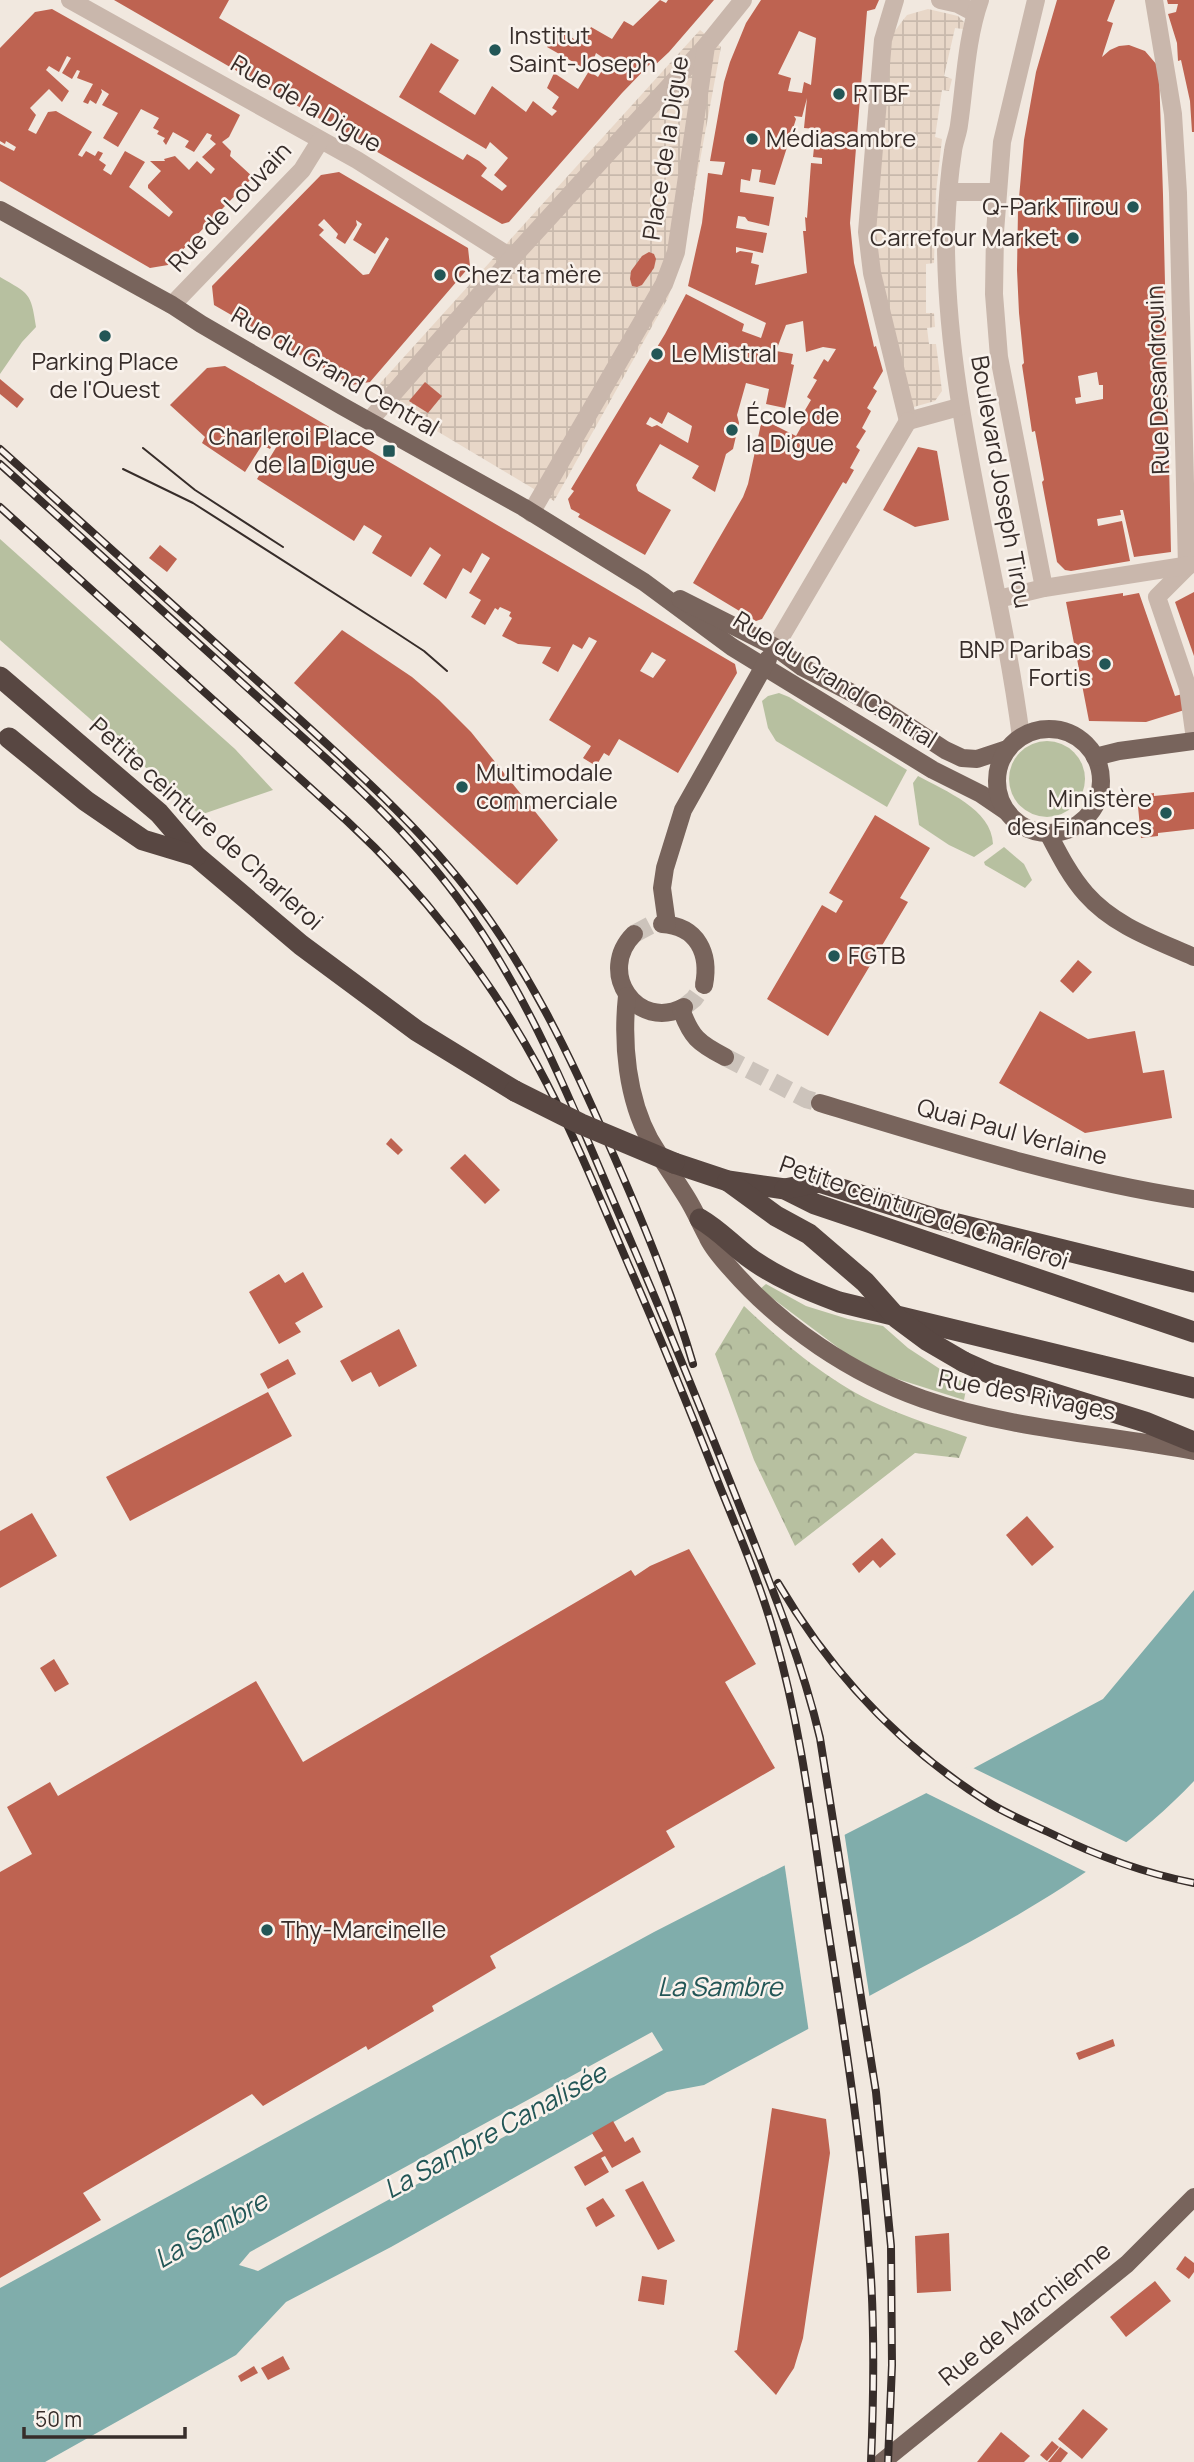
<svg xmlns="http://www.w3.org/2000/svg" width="1194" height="2462" font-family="Manrope,sans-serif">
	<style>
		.green { fill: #b7c0a0 }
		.forest { fill: url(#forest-crowns) }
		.plaza { fill: url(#plaza-grid) }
		.water { fill: #80adab; fill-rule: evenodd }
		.pier { fill: #f1e8df }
		.building { fill: #be6351; fill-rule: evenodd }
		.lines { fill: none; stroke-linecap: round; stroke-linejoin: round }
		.major-tunnel { stroke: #ccc3bb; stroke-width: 18; stroke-dasharray: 18 9; stroke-linecap: butt }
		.minor { stroke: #c9b7ac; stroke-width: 18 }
		.major { stroke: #78645c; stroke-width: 18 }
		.highway { stroke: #584742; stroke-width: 21 }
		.tram { stroke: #372d2a; stroke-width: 2 }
		.rail-casing { stroke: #372d2a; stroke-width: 8 }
		.rail { stroke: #f9f2ec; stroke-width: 5; stroke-dasharray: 16; stroke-linecap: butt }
		.highway-bridge { stroke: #584742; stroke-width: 21 }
		.poi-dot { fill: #225656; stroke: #f9f2ec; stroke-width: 2.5 }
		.labels { text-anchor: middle; stroke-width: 5; stroke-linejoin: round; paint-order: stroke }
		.poi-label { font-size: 24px; fill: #372d2a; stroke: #f9f2ec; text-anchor: start }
		.street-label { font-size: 24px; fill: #372d2a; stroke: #f9f2ec }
		.water-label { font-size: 26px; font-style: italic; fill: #225656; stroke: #f9f2ec }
	</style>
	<defs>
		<pattern id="forest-crowns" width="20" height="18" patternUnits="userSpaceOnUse" patternTransform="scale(1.75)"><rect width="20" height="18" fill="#b7c0a0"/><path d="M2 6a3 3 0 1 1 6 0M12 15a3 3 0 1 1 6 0" fill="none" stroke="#969c83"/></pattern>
		<pattern id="plaza-grid" width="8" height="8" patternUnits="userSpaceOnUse" patternTransform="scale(1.75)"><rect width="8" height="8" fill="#e8d7c8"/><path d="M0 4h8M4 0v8" fill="none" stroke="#c8b9ac"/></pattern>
	</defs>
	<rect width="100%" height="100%" fill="#f1e8df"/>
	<g class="green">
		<path d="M0,277C29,294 31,292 36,327L22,342L0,374Z"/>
		<path d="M0,539L235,749L273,790L200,815L0,640Z"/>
		<path d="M779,693L789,697L907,770L887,807L776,741L768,728L762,701L768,696Z"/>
		<circle cx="1047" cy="779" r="38"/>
		<path d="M918,776C945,791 992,809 993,844L974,857L949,845L919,825L913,783Z"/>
		<path d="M1004,847L1024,864L1032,880L1025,888L985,865L984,862Z"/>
		<path d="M766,1284L806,1306L848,1319L883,1326L908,1348L943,1371L967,1384L964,1400L888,1376L848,1355L760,1289Z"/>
	</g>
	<path class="forest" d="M744,1306C784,1344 829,1382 880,1405C908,1418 939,1427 967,1437L959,1458L915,1453L795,1546L754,1460L715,1354Z"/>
	<g class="plaza">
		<path d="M928,9L958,16L964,22L963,29L955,28L944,76L952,79L949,91L942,90L935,137L942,139L936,192L934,263L926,264V313H934L935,327L927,328L929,344H936L942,391L935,401L910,408L874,244L891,36L907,15Z"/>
		<path d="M700,30L721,47L683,252L668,298L554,501L385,400L375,389Z"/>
	</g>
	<path class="water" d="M1194,1590V1781C1116,1863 1018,1917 919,1969C848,2008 776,2046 704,2085L667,2092L391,2247L286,2302L236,2355L45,2462H0V2288L654,1932L944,1784L1103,1699ZM652,2032L663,2050L258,2271L239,2265L250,2252Z"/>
	<g class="pier">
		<path d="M969,1766L1130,1844L1090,1874L922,1791Z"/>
		<path d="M844,1831L870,2000L809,2033L784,1861Z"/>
	</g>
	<g class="building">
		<path d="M114,0H229L219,18L463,160L467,154L479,161L487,168L481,176L502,191L507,186L494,175L508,158L490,142L486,149L399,97L431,43L459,60L439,92L475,115L492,86L526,112L533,101L552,116L557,111L552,108L559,97L547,88L554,73L578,89L589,71L598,77L608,61L596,53L589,71L547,47L558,29L582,44L591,27L612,39L624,21L633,26L660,0L666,3L668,0H714L669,52L653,67L650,64L622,93L509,222L502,224Z"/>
		<path d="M761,0H879L875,9L867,11L850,223L854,263L873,342L874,347L876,346L883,371L873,388L877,391L867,408L871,411L862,428L866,431L856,447L860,450L850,468L854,470L846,484L843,482L762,619L756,621L693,583L743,497L748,484L762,419L796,436L805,420L801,417L811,400L807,397L817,380L813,378L824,359L828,362L836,349L823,347L806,352L803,321L786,325L776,351L793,354L791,364L794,365L785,408L766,404L769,389L746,383L737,415L739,423L733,449L726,454L715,492L692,478L699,466L660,444L636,485L638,491L671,510L645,555L578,517L580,514L571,509L568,499L574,491L571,489L665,334L686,294L744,324L742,331L761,338L766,323L688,286L702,223L708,173L722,175L725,162L710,161L724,82L730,62L746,23ZM799,31L816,38L811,85L804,82L802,93L788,91L791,78L778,74ZM807,98L804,128L816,129L813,157L822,158V164L811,163L807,218L805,217L806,231H803L807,273L755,285L759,265L751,263L753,253L740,251L736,253V247L763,253L767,233L736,228L738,216L745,217L748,221L769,226L774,197L740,192L741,179L750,181L752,169L761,170L759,182L775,185L796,119L794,116L802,117ZM668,412L692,426L688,443L657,425L652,427L646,424L650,417L662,424Z"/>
		<path d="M1057,0H1115L1107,21L1113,23L1102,57L1110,50L1119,46L1129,45L1145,51L1157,65L1159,72L1163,195L1171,552L1134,557L1123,510H1120L1121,515L1097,519L1098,526L1122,521L1130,561L1071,571L1065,570L1057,562L1042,482L1044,480L1035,431L1032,432L1022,365L1024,363L1019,313L1017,270L1018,210L1024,140L1036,72ZM1097,372L1099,385H1103V399L1076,404L1075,398L1081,397L1078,376Z"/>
		<path d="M1167,0H1194V132H1192L1190,101L1181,60L1178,61L1177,43L1168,14L1176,12L1178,4H1168Z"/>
		<path d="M52,9L240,115L229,137L222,142L231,151L230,156L253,177L168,265L150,268L0,181V144L14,151L16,147L6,141L5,144L0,141V48L35,12ZM67,56L71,58L62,73L72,79L77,70L80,71L77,78L93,84L83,102L88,104L90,100L96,104L102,92L101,89L109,94L102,105L118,113L103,138L118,147L141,109L159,118L153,128L159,131L157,134L165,138L163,141L166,145L173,132L189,141L185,147L194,152L207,133L212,135L210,139L216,144L202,157L215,169L211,174L197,161L189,170L175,156L164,159L165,161H150L161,171L148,185V188L173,212L169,217L129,187L145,162L125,151L111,175L103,170L106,165L99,160L103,153L98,151L95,156L86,151L82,157L78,155L92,132L56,111L48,112L36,134L28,130L36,115L30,108L49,89L62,102L69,91L46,70L49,66L59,72Z"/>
		<path d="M339,172L468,248L470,266L370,382L352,385L214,305L212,286L321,175ZM324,219L338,234L336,238L345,244L357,225L356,220L362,224L353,240L375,254L386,237L389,239L369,274L363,275L319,235L324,230L318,225Z"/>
		<path d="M649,252L654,254L656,259L654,268L642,285L637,287L632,286L630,279L631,271L642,256Z"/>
		<path d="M225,366L735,664L737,673L678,773L619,739L609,756L604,753L596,766L583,758L591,746L549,720L597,641L589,637L582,649L573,644L558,672L542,663L551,647L518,644L502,636L512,618L509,616L511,612L500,607L498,610L495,608L485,625L471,617L481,600L469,593L490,558L482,553L471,573L463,568L446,599L423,584L441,555L430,547L411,577L372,553L382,536L364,525L354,541L257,479L283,436L278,433L270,449L262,445L245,472L202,443L205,437L170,405L207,368ZM652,652L666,660L653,678L640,671Z"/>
		<path d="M0,379L24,399L17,408L0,394Z"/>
		<path d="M425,382L442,396L428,413L409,401Z"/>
		<path d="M918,447L937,451L949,520L915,527L883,510Z"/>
		<path d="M160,545L177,559L167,572L149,558Z"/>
		<path d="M1194,592V656L1175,602Z"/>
		<path d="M1123,593V596L1139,593L1175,696L1194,691V707L1146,722L1089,721L1066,602Z"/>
		<path d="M342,630L412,677L439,700L471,732L558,840L517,885L294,683Z"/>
		<path d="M1194,792V829L1158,833V836L1141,838L1137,796L1154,793V796Z"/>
		<path d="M875,815L930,848L900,898L908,902L828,1036L767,999L822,905L836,913L843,901L829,893Z"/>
		<path d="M1078,960L1092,972L1073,993L1060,981Z"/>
		<path d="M1040,1011L1088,1039L1135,1031L1143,1073L1164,1070L1172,1118L1085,1133L999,1083Z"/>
		<path d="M391,1138L403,1150L398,1155L386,1144Z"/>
		<path d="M465,1154L500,1190L485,1204L450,1168Z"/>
		<path d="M303,1272L323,1307L295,1323L301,1332L279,1344L249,1292L279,1274L285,1283Z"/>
		<path d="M399,1329L417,1366L379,1387L371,1372L352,1382L340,1361Z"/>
		<path d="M288,1359L296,1374L268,1389L260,1374Z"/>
		<path d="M268,1392L292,1436L130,1521L106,1477Z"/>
		<path d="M32,1513L57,1556L0,1588V1531Z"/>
		<path d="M1027,1516L1054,1547L1032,1566L1006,1535Z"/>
		<path d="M882,1538L896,1554L880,1568L873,1560L859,1573L852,1564Z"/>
		<path d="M689,1549L756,1664L725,1682L775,1768L666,1831L675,1847L490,1956L496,1968L432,2006L434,2011L368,2050L366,2046L263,2106L252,2094L83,2193L101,2220L0,2278V1872L32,1854L7,1807L50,1782L58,1796L256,1681L303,1762L631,1570L635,1576L650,1566Z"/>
		<path d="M54,1659L69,1684L55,1692L40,1668Z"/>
		<path d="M1113,2039L1115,2046L1079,2060L1076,2053Z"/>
		<path d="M772,2108L826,2119L830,2153L803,2338L794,2368L776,2395L734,2351L737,2350Z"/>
		<path d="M613,2121L625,2142L633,2137L641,2152L612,2168L605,2156L601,2158L609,2172L585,2186L574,2167L603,2151L592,2133Z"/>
		<path d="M643,2181L675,2241L658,2250L625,2190Z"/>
		<path d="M603,2198L615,2216L596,2227L586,2208Z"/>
		<path d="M949,2233L951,2291L917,2293L915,2236Z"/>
		<path d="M1185,2256L1194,2263V2272L1189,2279L1176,2269Z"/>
		<path d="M642,2276L667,2280L664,2305L638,2301Z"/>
		<path d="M1155,2281L1171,2301L1126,2337L1110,2317Z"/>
		<path d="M283,2356L290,2369L268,2380L261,2368Z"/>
		<path d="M254,2366L258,2373L241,2382L238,2376Z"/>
		<path d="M1083,2409L1108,2429L1082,2459L1058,2439Z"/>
		<path d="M1001,2432L1030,2456L1024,2462H977Z"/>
		<path d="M1052,2441L1059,2447L1047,2461L1040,2455Z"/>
		<path d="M1060,2447L1068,2453L1061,2462H1048Z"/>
	</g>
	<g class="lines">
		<g class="major-tunnel">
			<path d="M634,934L651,925L662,924"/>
			<path d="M684,1007L694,999L704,985"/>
			<path d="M725,1057L806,1099L820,1103"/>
		</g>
		<g class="minor">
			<path d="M70,0L357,160L512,258"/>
			<path d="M895,0L883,40L867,232L872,273L908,421"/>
			<path d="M940,0L958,4L975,13"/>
			<path d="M980,0C966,40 965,84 959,125C958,134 954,142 953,151C949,176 947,204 946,230C944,403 999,567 1021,737"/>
			<path d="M1036,0L1002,142L995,232L994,294L999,357L1044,588"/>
			<path d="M1154,0L1173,114L1178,193L1187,567L1157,597L1188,688L1194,732"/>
			<path d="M950,192H997"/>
			<path d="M172,305L302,170L320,141"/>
			<path d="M370,420L512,258L706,46L743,0"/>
			<path d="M908,421L959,407"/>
			<path d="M531,513L664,284L676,252L706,46"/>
			<path d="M998,599L1044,588L1190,565"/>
			<path d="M775,647L908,421"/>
		</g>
		<g class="major">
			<path d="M0,210L172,305L201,324L342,406L523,507L644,582L732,647L933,770L981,794L1006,811"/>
			<path d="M680,599L775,647L802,667L881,708L945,750L962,758L977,759L1007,749"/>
			<circle cx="1049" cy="781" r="52"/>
			<path d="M1095,757L1119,751L1194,741"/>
			<path d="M1048,833C1059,854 1070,876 1086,894C1114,926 1156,940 1194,957"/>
			<path d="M662,924C698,926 710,954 704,985"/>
			<path d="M667,924L662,888L665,868L683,810L768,659"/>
			<path d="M634,934C596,972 637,1032 684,1007"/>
			<path d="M627,996C622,1043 627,1098 650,1140C662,1160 675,1179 687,1198C695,1211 700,1223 707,1236C712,1248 723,1260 732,1270C782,1327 852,1374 923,1399C1010,1429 1104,1434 1194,1451"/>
			<path d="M681,1009C691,1037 698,1043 725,1057"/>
			<path d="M820,1103C942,1140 1068,1180 1194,1199"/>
			<path d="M882,2462L1127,2264L1194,2197"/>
		</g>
		<g class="highway">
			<path d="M0,677L159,813L196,856L301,945L417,1031L515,1091"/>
			<path d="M9,738L86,801L143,840L196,856"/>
			<path d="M674,1163L728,1181L785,1189L815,1204L1194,1332"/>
			<path d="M785,1189L819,1182L937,1219L1194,1282"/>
			<path d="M700,1219C719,1230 730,1243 747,1256C775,1277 807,1290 839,1302L1194,1388"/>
			<path d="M964,1362L991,1374L1145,1422L1194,1442"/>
		</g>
		<g class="tram">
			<path d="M143,448L195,490L283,547"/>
			<path d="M123,469L193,503L395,632L424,651L447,671"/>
		</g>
		<g class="rail-casing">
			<g id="rail">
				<path d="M0,449C88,528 175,607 262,685C333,750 407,813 466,888C527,966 570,1055 609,1145C641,1217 671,1289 693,1364"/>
				<path d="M0,464C87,542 173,621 260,699C329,761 401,822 457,897C535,1001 580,1126 632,1244C671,1334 708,1426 744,1517C773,1590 802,1662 820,1738L876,2092L891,2246L892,2365L888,2462"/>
				<path d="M0,507L347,821C422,890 488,975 537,1065C572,1129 600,1199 629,1266C661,1339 691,1413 720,1487C740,1536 761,1586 775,1637C801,1728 812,1822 826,1916C843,2027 861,2137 869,2249C875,2320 874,2391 871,2462"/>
				<path d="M778,1583C831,1673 901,1748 991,1804C1009,1815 1029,1823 1048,1832C1095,1855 1143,1873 1194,1883"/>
			</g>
		</g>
		<use href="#rail" class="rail"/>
		<g class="highway-bridge">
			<path d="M515,1091L581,1124L674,1163"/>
			<path d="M728,1181L776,1216L809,1234L865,1282L897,1318L928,1341L964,1362"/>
		</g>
	</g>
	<g class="poi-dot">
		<circle cx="495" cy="50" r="7"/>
		<circle cx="839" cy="94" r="7"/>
		<circle cx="752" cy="139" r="7"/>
		<circle cx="1133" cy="207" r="7"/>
		<circle cx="1073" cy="238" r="7"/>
		<circle cx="440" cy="275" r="7"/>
		<circle cx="105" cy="336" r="7"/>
		<circle cx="657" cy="354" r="7"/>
		<circle cx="732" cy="430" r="7"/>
		<rect x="382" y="444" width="14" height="14" rx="3.5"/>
		<circle cx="1105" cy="664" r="7"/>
		<circle cx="462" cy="787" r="7"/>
		<circle cx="1166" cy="813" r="7"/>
		<circle cx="834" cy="956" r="7"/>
		<circle cx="267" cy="1930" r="7"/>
	</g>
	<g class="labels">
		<g class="poi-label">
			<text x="509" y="44">Institut<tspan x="509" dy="28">Saint-Joseph</tspan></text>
			<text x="853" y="102">RTBF</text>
			<text x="766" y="147">Médiasambre</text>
			<text x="1119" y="215" text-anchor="end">Q-Park Tirou</text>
			<text x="1059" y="246" text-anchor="end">Carrefour Market</text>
			<text x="454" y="283">Chez ta mère</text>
			<text x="671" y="362">Le Mistral</text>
			<text x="105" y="370" text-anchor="middle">Parking Place<tspan x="105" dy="28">de l'Ouest</tspan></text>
			<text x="746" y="424">École de<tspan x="746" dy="28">la Digue</tspan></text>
			<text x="375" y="445" text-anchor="end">Charleroi Place<tspan x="375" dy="28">de la Digue</tspan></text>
			<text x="1091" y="658" text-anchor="end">BNP Paribas<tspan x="1091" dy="28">Fortis</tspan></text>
			<text x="476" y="781">Multimodale<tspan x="476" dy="28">commerciale</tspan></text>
			<text x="1152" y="807" text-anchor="end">Ministère<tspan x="1152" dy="28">des Finances</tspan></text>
			<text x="848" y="964">FGTB</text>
			<text x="281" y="1938">Thy-Marcinelle</text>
		</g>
		<g class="street-label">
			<text transform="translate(306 104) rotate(30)" y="8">Rue de la Digue</text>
			<text transform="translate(666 148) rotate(-81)" y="8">Place de la Digue</text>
			<text transform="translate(230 207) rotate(-47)" y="8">Rue de Louvain</text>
			<text transform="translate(335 372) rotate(30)" y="8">Rue du Grand Central</text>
			<text transform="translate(1158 380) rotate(-92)" y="8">Rue Desandrouin</text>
			<text transform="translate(1001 482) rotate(80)" y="8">Boulevard Joseph Tirou</text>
			<text transform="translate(835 680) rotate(32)" y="8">Rue du Grand Central</text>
			<text transform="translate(206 824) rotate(42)" y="8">Petite ceinture de Charleroi</text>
			<text transform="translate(1012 1132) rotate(15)" y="8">Quai Paul Verlaine</text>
			<text transform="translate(924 1213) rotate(19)" y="8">Petite ceinture de Charleroi</text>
			<text transform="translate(1027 1395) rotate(11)" y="8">Rue des Rivages</text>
			<text transform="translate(1025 2314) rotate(-39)" y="8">Rue de Marchienne</text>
		</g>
		<g class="water-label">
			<text x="720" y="1996">La Sambre</text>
			<text transform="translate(495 2131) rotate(-29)" y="9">La Sambre Canalisée</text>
			<text transform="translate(211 2230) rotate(-30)" y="9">La Sambre</text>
		</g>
	</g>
	<path d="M24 2427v10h161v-10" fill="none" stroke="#372d2a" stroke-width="3.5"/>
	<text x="35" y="2427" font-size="21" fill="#372d2a" stroke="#f9f2ec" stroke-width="5" paint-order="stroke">50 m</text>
</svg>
